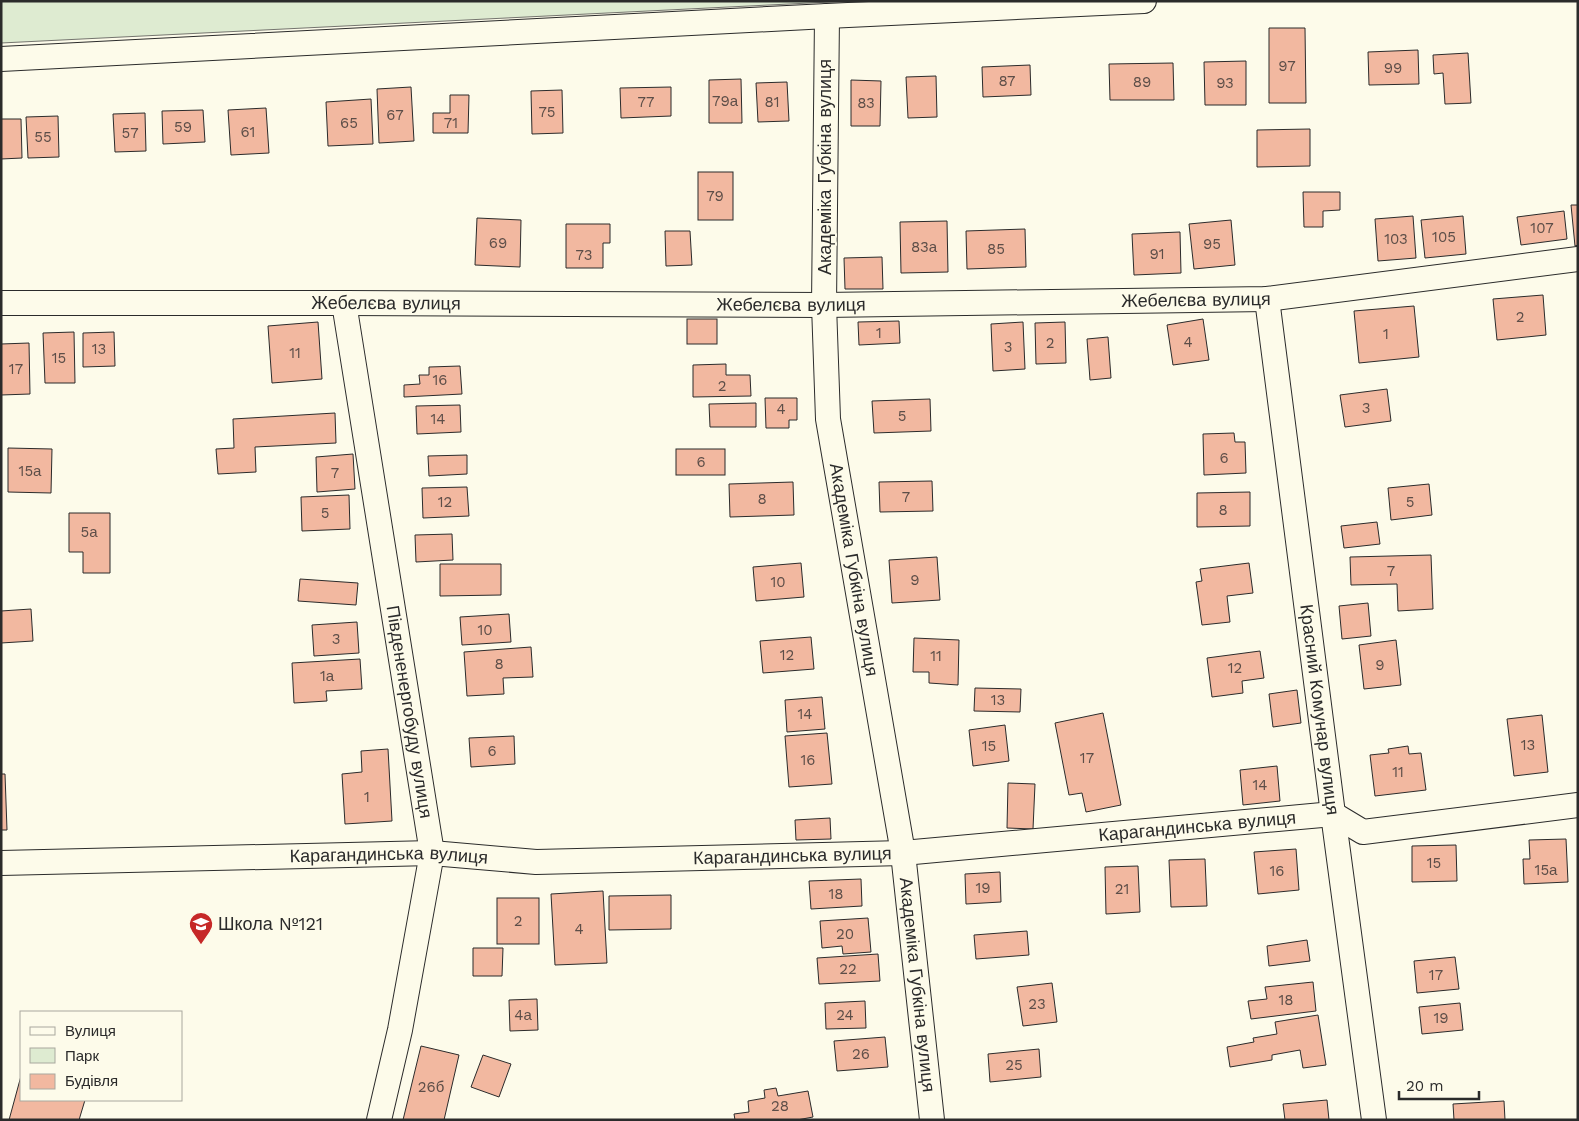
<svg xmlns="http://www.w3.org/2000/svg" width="1579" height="1121" font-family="'Work Sans',sans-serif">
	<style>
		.green { fill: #deebd1; stroke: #74746e }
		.building { fill: #f2b8a0; stroke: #2b2b2b }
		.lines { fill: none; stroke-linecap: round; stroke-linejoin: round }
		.street-casing { stroke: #2b2b2b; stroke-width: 26 }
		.street { stroke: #fdfbea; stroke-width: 24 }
		.labels { text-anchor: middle; stroke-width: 4; stroke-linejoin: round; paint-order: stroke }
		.number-label { font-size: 15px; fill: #5d4e48 }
		.street-label { font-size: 18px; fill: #2b2b2b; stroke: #fdfbea }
		.poi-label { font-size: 18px; fill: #2b2b2b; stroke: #fdfbea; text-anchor: start }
	</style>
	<rect width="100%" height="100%" fill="#fdfbea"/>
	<path class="green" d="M1,1H850L1,43Z"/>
	<g class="building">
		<path d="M1269,28H1305L1306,103H1269Z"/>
		<path d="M1418,50L1419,84L1369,85L1368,52Z"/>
		<path d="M1468,53L1471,103L1445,104L1443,73L1434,74L1433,55Z"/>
		<path d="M1246,61V105H1205L1204,62Z"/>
		<path d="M1173,63L1174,100H1110L1109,64Z"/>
		<path d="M1030,65L1031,95L983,97L982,67Z"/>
		<path d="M936,76L937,117L908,118L906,77Z"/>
		<path d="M741,79L742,123H709V80Z"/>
		<path d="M851,80L881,81L880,126H851Z"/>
		<path d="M787,82L789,121L758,122L756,83Z"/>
		<path d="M411,87L414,141L379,143L377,89Z"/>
		<path d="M671,87V116L621,118L620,88Z"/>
		<path d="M562,90L563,133L532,134L531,91Z"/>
		<path d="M450,95H469L468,133H433V113H450Z"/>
		<path d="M371,99L373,144L328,146L326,102Z"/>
		<path d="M266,108L269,153L231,155L228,110Z"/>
		<path d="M203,110L205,142L163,144L162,111Z"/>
		<path d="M145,113L146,151L115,152L113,114Z"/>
		<path d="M58,116L59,157L28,158L26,117Z"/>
		<path d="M1,119H21L22,158L1,159Z"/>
		<path d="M1310,129V166L1257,167V130Z"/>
		<rect x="698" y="172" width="35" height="48"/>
		<path d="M1303,192H1340V210L1323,211V227H1304Z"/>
		<path d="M1571,205H1578V245L1575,246Z"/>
		<path d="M1564,211L1567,239L1521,245L1517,217Z"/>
		<path d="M1413,216L1416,258L1378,261L1375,219Z"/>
		<path d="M1463,216L1466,254L1425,258L1421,220Z"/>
		<path d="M477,218L521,220L520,267L475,265Z"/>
		<path d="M1231,220L1235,265L1194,269L1189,224Z"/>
		<path d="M947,221L948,272L901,273L900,222Z"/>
		<path d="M566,224H610V243H603V268H566Z"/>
		<path d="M1025,229L1026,267L967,269L966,231Z"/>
		<path d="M665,231H690L692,265L666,266Z"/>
		<path d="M1180,232L1181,273L1134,275L1132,234Z"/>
		<path d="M882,257L883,289H845L844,258Z"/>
		<path d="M1543,295L1546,335L1497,340L1493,299Z"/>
		<path d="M1414,306L1419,357L1359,363L1354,311Z"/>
		<rect x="687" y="319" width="30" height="25"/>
		<path d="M1203,319L1209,360L1173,365L1167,325Z"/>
		<path d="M899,321L900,343L859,345L858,322Z"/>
		<path d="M318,322L322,379L272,383L268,326Z"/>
		<path d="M1023,322L1025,369L993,371L991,324Z"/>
		<path d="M1065,322L1066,363L1036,364L1035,323Z"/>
		<path d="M74,332L75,383H45L43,333Z"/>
		<path d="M114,332L115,366L83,367V333Z"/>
		<path d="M1108,337L1111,378L1090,380L1087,339Z"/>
		<path d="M29,343L30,394L1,395V344Z"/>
		<path d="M726,364V375H750L751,396L693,397V365Z"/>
		<path d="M460,366L462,394L404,397V385L420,384L419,375H429V367Z"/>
		<path d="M1387,389L1391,421L1345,427L1340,395Z"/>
		<path d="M765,398H797V420H789V428H766Z"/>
		<path d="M930,399L931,431L874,433L872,401Z"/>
		<path d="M756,403V427H710L709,404Z"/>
		<path d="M460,405L461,432L417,434L416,406Z"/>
		<path d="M335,413L336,443L255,447L256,472L218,474L216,449L234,448L233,419Z"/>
		<path d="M1234,433L1235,442H1245L1246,473L1204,475L1203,434Z"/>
		<path d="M8,448L52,449L51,493L8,492Z"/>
		<rect x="676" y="449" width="49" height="26"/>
		<path d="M353,454L355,489L317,492L316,457Z"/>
		<path d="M467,455V474L429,476L428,456Z"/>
		<path d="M932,481L933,511L880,512L879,482Z"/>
		<path d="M793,482L794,515L730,517L729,484Z"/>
		<path d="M1429,484L1432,515L1391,520L1388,488Z"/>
		<path d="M467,487L469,516L423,518L422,488Z"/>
		<path d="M1250,492V526L1197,527V493Z"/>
		<path d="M349,495L350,529L302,531L301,497Z"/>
		<path d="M69,513H110V573H83V552H69Z"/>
		<path d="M1377,522L1380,544L1344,548L1341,526Z"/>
		<path d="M452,534L453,560L416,562L415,535Z"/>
		<path d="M1431,555L1433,609L1398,611L1397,584L1351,585L1350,557Z"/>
		<path d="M937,557L940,600L892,603L889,560Z"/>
		<path d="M801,563L804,597L756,601L753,567Z"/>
		<path d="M1249,563L1253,593L1227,596L1230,622L1202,625L1196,582L1202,581L1200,569Z"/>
		<path d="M440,564H501V595L440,596Z"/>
		<path d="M300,579L358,583L356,605L298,601Z"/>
		<path d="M1368,603L1371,636L1342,639L1339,606Z"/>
		<path d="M31,609L33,641L1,643V611Z"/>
		<path d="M509,614L511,642L462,645L460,617Z"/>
		<path d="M357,622L359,653L314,656L312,625Z"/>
		<path d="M811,637L814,669L763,673L760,641Z"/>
		<path d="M914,638L959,640L958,685L929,683V672H913Z"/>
		<path d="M1396,640L1401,685L1364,689L1359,645Z"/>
		<path d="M531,647L533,677L503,678L504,694L467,696L464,652Z"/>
		<path d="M1260,651L1264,678L1242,681L1243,693L1212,697L1207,658Z"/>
		<path d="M360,659L362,689L326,691L327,701L294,703L292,663Z"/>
		<path d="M975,688L1021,689L1020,712L974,711Z"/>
		<path d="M1297,690L1301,723L1273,727L1269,694Z"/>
		<path d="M822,697L825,729L787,732L785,700Z"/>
		<path d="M1103,713L1121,805L1086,812L1082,793L1069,795L1055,723Z"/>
		<path d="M1542,715L1548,772L1514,776L1507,719Z"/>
		<path d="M1005,725L1009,761L973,766L969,730Z"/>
		<path d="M827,733L832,784L789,787L785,736Z"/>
		<path d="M514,736L515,764L471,767L469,738Z"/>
		<path d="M1408,746L1409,754L1421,753L1426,790L1375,796L1370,755L1389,753L1388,749Z"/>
		<path d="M388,749L392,821L345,824L342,774L362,772L361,751Z"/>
		<path d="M1277,766L1280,801L1243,805L1240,770Z"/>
		<path d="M1,774H5L7,830H1Z"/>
		<path d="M1008,783L1035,784L1033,829L1007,828Z"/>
		<path d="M830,818L831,839L796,840L795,820Z"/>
		<path d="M1566,839L1568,882L1524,884L1523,859H1530L1529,840Z"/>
		<path d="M1456,845L1457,881L1412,882V846Z"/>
		<path d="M1296,849L1299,890L1258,894L1254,852Z"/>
		<path d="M1205,859L1207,906L1171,907L1169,860Z"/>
		<path d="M1138,866L1140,912L1106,914L1105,867Z"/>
		<path d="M1000,872L1001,902L966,904L965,874Z"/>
		<path d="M861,879L862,906L811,909L809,881Z"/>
		<path d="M603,891L607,963L555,965L551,894Z"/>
		<path d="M671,895V929L609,930V896Z"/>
		<rect x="497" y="898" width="42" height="46"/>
		<path d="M868,918L871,952L843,954L842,946L822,948L820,921Z"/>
		<path d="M1027,931L1029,955L976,959L974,935Z"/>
		<path d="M1307,940L1310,961L1269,966L1267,946Z"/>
		<path d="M473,948H503L502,976H473Z"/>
		<path d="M878,954L880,981L819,984L817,958Z"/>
		<path d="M1455,957L1459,989L1417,993L1414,961Z"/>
		<path d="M1313,982L1316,1011L1251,1019L1248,1001L1267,999L1265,987Z"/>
		<path d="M1052,983L1057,1022L1023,1026L1017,987Z"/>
		<path d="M537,999L538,1030L510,1031L509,1000Z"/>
		<path d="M865,1001L866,1028L826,1029L825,1003Z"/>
		<path d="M1460,1003L1463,1030L1422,1034L1419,1007Z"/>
		<path d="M1318,1015L1326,1065L1303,1068L1300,1050L1272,1055V1060L1230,1067L1227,1047L1254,1042L1253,1038L1277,1034L1275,1022Z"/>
		<path d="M885,1037L888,1067L837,1071L834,1041Z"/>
		<path d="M421,1046L459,1055L444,1120H403Z"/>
		<path d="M1039,1049L1041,1077L990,1082L988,1054Z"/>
		<path d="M483,1055L511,1064L499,1097L471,1087Z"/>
		<path d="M21,1076V1100H85L79,1120H9Z"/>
		<path d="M776,1088L778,1096L808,1091L813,1117L797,1120H735L734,1114L749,1112L748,1101L765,1098L764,1090Z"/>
		<path d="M1327,1100L1329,1120H1285L1283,1104Z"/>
		<path d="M1504,1101L1505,1120H1454L1453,1104Z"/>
	</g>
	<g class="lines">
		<g class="street-casing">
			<g id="street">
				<path id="s1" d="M827,16L824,305L828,419L903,853L932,1120"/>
				<path d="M1,59L827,16L1144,1"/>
				<path id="s2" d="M1267,299L1333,814L1374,1120"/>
				<path id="s3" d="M1,303H344L824,305L1267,299L1578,259"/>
				<path id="s4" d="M344,303L432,853L400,1030L379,1120"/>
				<path id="s5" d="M1,863L432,853L536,862L903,853L1333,814L1363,832L1578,805"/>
			</g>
		</g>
		<use href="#street" class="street"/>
	</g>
	<defs>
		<g id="school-pin" transform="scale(1.25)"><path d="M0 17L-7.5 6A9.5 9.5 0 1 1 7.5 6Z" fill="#c62828" stroke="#fdfbea"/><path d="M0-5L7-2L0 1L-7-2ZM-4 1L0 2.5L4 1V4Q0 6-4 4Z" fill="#fff"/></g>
	</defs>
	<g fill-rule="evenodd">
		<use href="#school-pin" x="201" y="924"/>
	</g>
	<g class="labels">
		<g class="number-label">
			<text x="1287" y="71">97</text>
			<text x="1393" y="73">99</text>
			<text x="1007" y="86">87</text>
			<text x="1142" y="87">89</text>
			<text x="1225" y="88">93</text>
			<text x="725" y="106">79а</text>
			<text x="646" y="107">77</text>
			<text x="772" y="107">81</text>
			<text x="866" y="108">83</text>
			<text x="547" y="117">75</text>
			<text x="395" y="120">67</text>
			<text x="349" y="128">65</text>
			<text x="451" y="128">71</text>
			<text x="183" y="132">59</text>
			<text x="248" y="137">61</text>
			<text x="130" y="138">57</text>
			<text x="43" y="142">55</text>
			<text x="715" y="201">79</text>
			<text x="1542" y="233">107</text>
			<text x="1444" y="242">105</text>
			<text x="1396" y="244">103</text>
			<text x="498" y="248">69</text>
			<text x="1212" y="249">95</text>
			<text x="924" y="252">83а</text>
			<text x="996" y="254">85</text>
			<text x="1157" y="259">91</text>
			<text x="584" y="260">73</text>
			<text x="1520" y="322">2</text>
			<text x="879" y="338">1</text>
			<text x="1386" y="339">1</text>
			<text x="1188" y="347">4</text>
			<text x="1050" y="348">2</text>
			<text x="1008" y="352">3</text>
			<text x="99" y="354">13</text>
			<text x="295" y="358">11</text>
			<text x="59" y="363">15</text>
			<text x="16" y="374">17</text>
			<text x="440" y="385">16</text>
			<text x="722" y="391">2</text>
			<text x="1366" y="413">3</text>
			<text x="781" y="414">4</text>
			<text x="902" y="421">5</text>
			<text x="438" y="424">14</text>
			<text x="1224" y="463">6</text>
			<text x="701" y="467">6</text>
			<text x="30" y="476">15а</text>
			<text x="335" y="478">7</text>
			<text x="906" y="502">7</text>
			<text x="762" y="504">8</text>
			<text x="445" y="507">12</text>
			<text x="1410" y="507">5</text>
			<text x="1223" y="515">8</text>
			<text x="325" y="518">5</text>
			<text x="89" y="537">5а</text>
			<text x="1391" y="576">7</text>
			<text x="915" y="585">9</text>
			<text x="778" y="587">10</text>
			<text x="485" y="635">10</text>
			<text x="336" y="644">3</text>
			<text x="787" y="660">12</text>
			<text x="936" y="661">11</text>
			<text x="499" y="669">8</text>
			<text x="1380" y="670">9</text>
			<text x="1235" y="673">12</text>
			<text x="327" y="681">1а</text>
			<text x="998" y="705">13</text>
			<text x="805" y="719">14</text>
			<text x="1528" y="750">13</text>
			<text x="989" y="751">15</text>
			<text x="492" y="756">6</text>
			<text x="1087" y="763">17</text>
			<text x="808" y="765">16</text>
			<text x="1398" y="777">11</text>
			<text x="1260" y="790">14</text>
			<text x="367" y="802">1</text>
			<text x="1434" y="868">15</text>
			<text x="1546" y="875">15а</text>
			<text x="1277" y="876">16</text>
			<text x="983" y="893">19</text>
			<text x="1122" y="894">21</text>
			<text x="836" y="899">18</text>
			<text x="518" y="926">2</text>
			<text x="579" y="934">4</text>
			<text x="845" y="939">20</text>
			<text x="848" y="974">22</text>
			<text x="1436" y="980">17</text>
			<text x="1286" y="1005">18</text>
			<text x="1037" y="1009">23</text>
			<text x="523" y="1020">4а</text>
			<text x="845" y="1020">24</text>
			<text x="1441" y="1023">19</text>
			<text x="861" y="1059">26</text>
			<text x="1014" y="1070">25</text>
			<text x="431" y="1092">26б</text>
			<text x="780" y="1111">28</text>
		</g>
		<g class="street-label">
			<text transform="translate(825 167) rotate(-90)" y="6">Академіка Губкіна вулиця</text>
			<text dy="6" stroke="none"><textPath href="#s3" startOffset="1195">Жебелєва вулиця</textPath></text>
			<text dy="6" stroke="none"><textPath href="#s3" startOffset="385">Жебелєва вулиця</textPath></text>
			<text dy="6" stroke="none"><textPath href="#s3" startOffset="790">Жебелєва вулиця</textPath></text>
			<text dy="6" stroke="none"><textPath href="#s1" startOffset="556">Академіка Губкіна вулиця</textPath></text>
			<text dy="6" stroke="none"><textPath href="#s2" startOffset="414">Красний Комунар вулиця</textPath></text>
			<text dy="6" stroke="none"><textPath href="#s4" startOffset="414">Південенергобуду вулиця</textPath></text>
			<text dy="6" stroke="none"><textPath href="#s5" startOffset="1198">Карагандинська вулиця</textPath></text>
			<text dy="6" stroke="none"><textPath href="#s5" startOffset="792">Карагандинська вулиця</textPath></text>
			<text dy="6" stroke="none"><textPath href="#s5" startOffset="388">Карагандинська вулиця</textPath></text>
			<text dy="6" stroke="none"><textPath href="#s1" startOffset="976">Академіка Губкіна вулиця</textPath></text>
		</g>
		<g class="poi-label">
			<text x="218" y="930">Школа №121</text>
		</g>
	</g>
	<rect width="1579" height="1121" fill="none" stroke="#2b2b2b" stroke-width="5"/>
	<rect x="20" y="1011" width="162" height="90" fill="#fdfbea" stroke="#a9a89e"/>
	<rect x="30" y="1027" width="25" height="8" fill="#fdfbea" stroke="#a9a89e"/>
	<text x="65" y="1036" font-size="15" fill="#2b2b2b">Вулиця</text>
	<rect x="30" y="1048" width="25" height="15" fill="#deebd1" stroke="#a9a89e"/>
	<text x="65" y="1061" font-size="15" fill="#2b2b2b">Парк</text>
	<rect x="30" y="1074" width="25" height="15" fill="#f2b8a0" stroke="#a9a89e"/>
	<text x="65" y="1086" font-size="15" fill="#2b2b2b">Будівля</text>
	<path d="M1399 1091v8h80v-8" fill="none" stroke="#2b2b2b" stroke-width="2.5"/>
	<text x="1406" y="1091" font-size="15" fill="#2b2b2b" stroke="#fdfbea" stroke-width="4" paint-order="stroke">20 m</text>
</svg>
